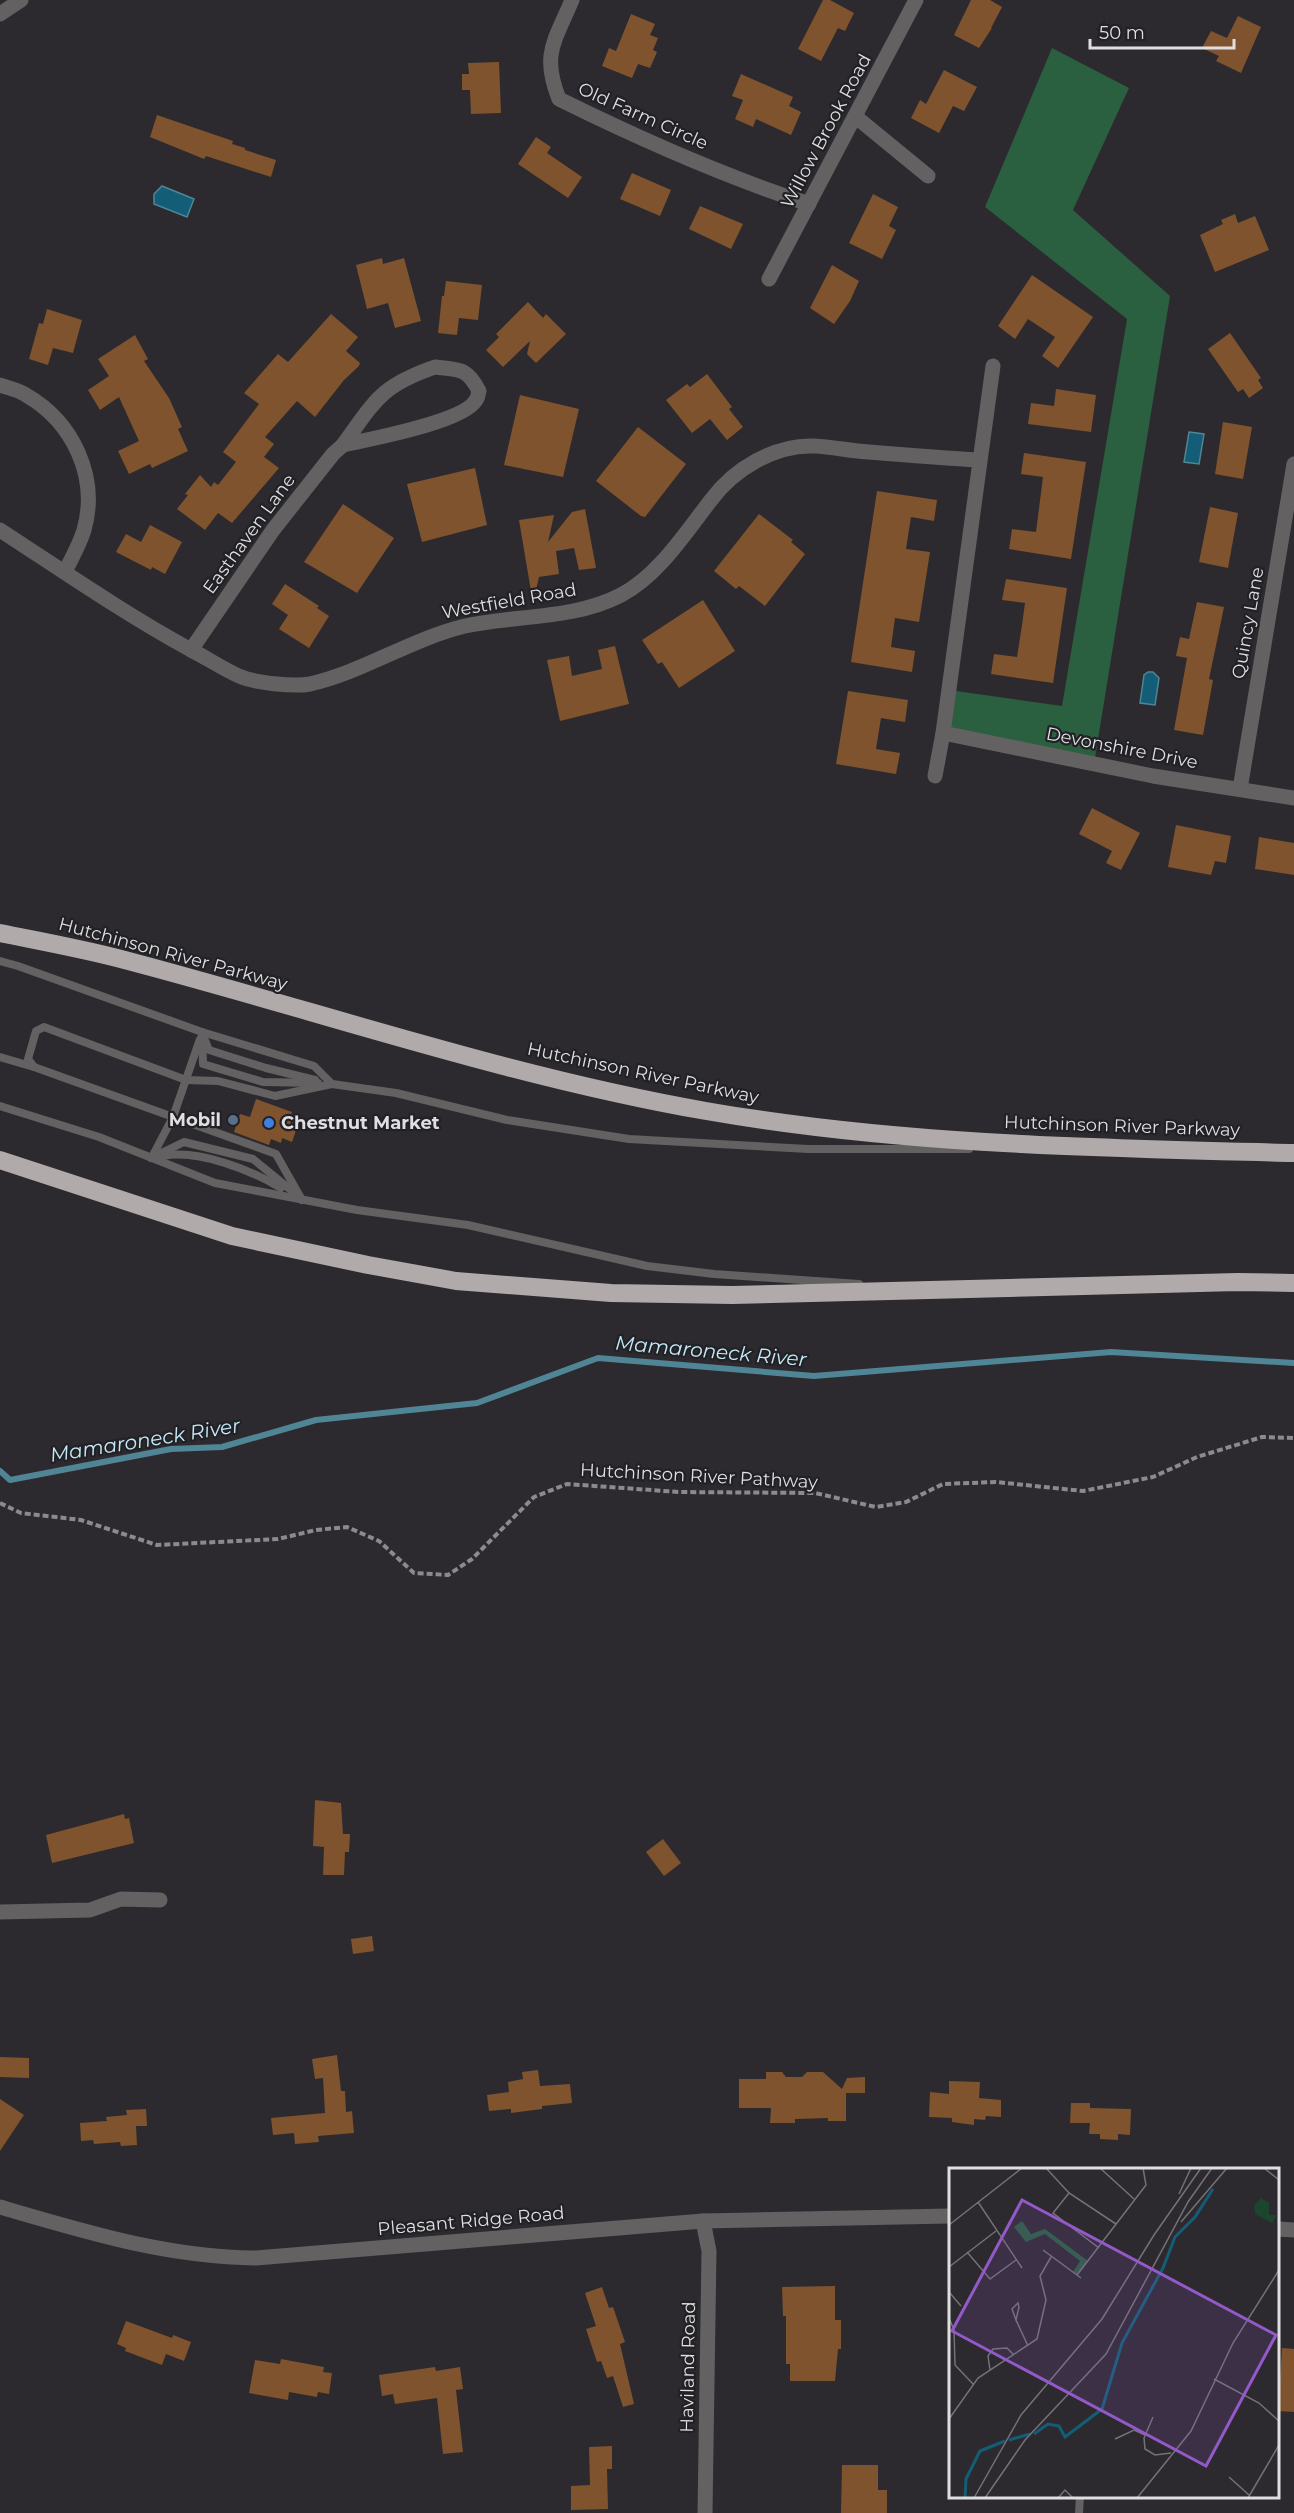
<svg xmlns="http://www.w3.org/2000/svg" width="1294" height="2513" font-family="Montserrat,sans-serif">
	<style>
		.forest { fill: #2a5f3f }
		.water { fill: #135e76; stroke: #508596; stroke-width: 1.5 }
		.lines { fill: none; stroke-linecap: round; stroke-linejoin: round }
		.stream { stroke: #508596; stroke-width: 6 }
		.building { fill: #7f532d }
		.path { stroke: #8b8a8e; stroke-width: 4; stroke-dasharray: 6 3; stroke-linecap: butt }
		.service { stroke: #636161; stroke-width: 8 }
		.minor { stroke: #636161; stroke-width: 15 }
		.tertiary { stroke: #636161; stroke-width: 15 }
		.motorway { stroke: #b0aaaa; stroke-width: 18 }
		.service-dot { fill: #5c6f8a; stroke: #222125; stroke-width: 2 }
		.shop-dot { fill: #3f7fe0; stroke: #222125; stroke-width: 2 }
		.labels { text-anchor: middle; stroke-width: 4.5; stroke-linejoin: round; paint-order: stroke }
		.street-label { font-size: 18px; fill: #dfdfe2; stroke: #222125 }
		.poi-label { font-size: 18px; font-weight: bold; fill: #dfdfe2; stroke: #222125; text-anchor: end }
		.water-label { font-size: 20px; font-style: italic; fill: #c4e9f8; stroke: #222125 }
		.inset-river { fill: none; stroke: #135e76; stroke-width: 3 }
		.inset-road { fill: none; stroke: #747277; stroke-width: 1.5 }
		.view { fill: #9459c8; fill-opacity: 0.15; stroke: #9459c8; stroke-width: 3 }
		.inset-edge { fill: none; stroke: #dfdfe2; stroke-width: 3 }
	</style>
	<rect width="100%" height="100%" fill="#2c2a2f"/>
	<path class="forest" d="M1052,48L1129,88L1073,210L1170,296L1094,764L943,733L949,690L1062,706L1127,319L985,207Z"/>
	<g class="water">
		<path d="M162,186L194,199L187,217L154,204V194Z"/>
		<path d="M1189,432L1204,434L1199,464L1184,462Z"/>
		<path d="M1148,672H1153L1159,678L1155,705L1140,703L1144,675Z"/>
	</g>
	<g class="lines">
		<path class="stream" d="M0,1471L10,1480L171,1449L222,1447L316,1420L477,1403L598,1358L814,1376L1111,1352L1294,1363"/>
	</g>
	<g class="building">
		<path d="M823,0H830L854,13L845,31L838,28L821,61L798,49Z"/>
		<path d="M971,0H990L1002,7L991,28H992L979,48L954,35Z"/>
		<path d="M631,14L655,24L650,35L658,38L653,50L657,52L650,68L638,64L632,78L602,66L609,48L616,51Z"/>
		<path d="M1238,16L1261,27L1241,73L1216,61L1219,56L1202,48L1211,31L1227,38Z"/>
		<path d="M499,62L501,113L471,114L470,90H462V74H469L468,63Z"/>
		<path d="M944,70L977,87L964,111L953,106L939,133L911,118L920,100L926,104Z"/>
		<path d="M741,74L793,97L789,106L801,112L791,135L756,119L753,127L735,119L743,100L732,96Z"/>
		<path d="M157,115L233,141L232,144L245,148V150L276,160L271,177L206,156L204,159L150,137Z"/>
		<path d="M536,137L551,147L547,153L582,177L568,198L518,164Z"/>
		<path d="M632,173L671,190L660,216L620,199Z"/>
		<path d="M873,194L898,207L889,226L896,230L882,259L849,243Z"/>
		<path d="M700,206L743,224L731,249L689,229Z"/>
		<path d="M1235,214L1238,223L1255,216L1269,250L1215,272L1200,235L1223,224L1221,220Z"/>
		<path d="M382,258L383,264L404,258L421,321L395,328L388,303L367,309L356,265Z"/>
		<path d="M832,265L859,281L850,301L834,324L810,308Z"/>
		<path d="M1032,275L1093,317L1058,368L1042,356L1055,337L1028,319L1015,339L998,326Z"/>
		<path d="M446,281L482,285L478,320L459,318L457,335L438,333L442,296H444Z"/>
		<path d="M528,302L543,318L546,314L566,334L536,363L527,354L530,341L503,367L486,350L499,337L496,334Z"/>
		<path d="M47,309L82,320L73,353L53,348L48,365L29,359L39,323L43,324Z"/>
		<path d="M331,314L358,337L346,351L360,363L359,366L344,380L315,417L297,401L265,437L274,444L264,457L279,468L232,523L218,513L205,530L177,509L188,495L185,494L200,475L211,487L214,482L218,485L236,462L223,452L259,404L244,393L278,354L288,362Z"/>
		<path d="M1230,333L1261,378L1258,380L1263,388L1249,398L1243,389L1238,392L1208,349Z"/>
		<path d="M135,335L148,359L144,361L169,398L182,427L178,429L188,451L152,468L150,464L129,474L118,451L139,441L119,397L100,410L88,390L109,376L98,359Z"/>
		<path d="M707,374L732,407L729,409L743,427L727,440L710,419L692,433L666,400L687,384L690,387Z"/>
		<path d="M1056,389L1096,395L1091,432L1028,424L1031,403L1054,406Z"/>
		<path d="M520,395L579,409L563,477L504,465Z"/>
		<path d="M1223,422L1252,427L1243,479L1215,474Z"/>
		<path d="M638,427L686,464L645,517L641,516L596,481Z"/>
		<path d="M1024,453L1086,462L1071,559L1009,549L1012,529L1036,532L1043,477L1021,474Z"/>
		<path d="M475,468L487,525L422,542L407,484Z"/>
		<path d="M877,491L937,500L934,521L911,517L906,549L930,552L919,622L895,618L891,647L915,651L912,672L851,662Z"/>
		<path d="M343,504L394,538L357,593L304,562Z"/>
		<path d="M1210,507L1238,513L1228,568L1199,562Z"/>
		<path d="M585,509L596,568L579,570L574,548L556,551L559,574L539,577L533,603L519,520L554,515L548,542L572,512Z"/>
		<path d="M759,514L793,540L791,542L805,554L765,606L739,586L736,589L714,571Z"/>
		<path d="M150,525L182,542L165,574L152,567L151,570L116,552L126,534L141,542Z"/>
		<path d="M1006,579L1067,588L1053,683L991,674L994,654L1017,657L1022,625L1025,603L1002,600Z"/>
		<path d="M285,584L319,606L317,608L329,616L309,648L279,629L288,615L272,604Z"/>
		<path d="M703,600L735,651L679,688L662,662L658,664L642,640Z"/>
		<path d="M1197,602L1224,607L1209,679L1213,680L1203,735L1174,730L1187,658L1176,656L1180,637L1189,639Z"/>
		<path d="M615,646L629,704L560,721L547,660L569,656L572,676L602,669L598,650Z"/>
		<path d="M848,691L908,700L905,722L881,718L876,749L900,753L896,774L836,764Z"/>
		<path d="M1092,808L1140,833L1121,870L1106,863L1112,851L1079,834Z"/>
		<path d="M1176,825L1231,836L1226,863L1215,861L1211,875L1168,867Z"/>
		<path d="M1259,837L1294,843V875L1255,869Z"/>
		<path d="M256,1099L292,1112L291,1114L298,1116L297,1122H299L292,1142L282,1138L281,1143L271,1139L269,1145L234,1132L240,1114L250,1117Z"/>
		<path d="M315,1800L341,1803L343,1834H350L349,1852H345L344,1875H323L324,1847L313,1846Z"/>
		<path d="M124,1814L125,1819L129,1818L134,1843L52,1863L46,1835Z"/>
		<path d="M663,1839L681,1863L664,1876L646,1852Z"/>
		<path d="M372,1936L374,1951L353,1954L351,1939Z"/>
		<path d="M337,2055L341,2091H345L346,2112L352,2111L354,2133L318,2136L319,2142L295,2144L294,2133L273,2135L271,2118L325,2113L323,2078L315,2079L312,2059Z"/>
		<path d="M0,2057L29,2058V2078L0,2077Z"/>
		<path d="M538,2070L540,2086L570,2084L572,2103L542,2106V2109L511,2113V2109L489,2111L487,2095L509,2092L508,2082L523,2079L522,2072Z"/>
		<path d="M766,2072H782L786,2077H802L807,2072H823L842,2089L847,2078L865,2077V2093H846V2121H828V2118L795,2119V2123H770L771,2108H739V2079H766Z"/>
		<path d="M949,2081L980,2082L979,2098L1001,2100V2117L986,2116L985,2120L974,2119V2125L952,2122V2118L929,2117L930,2092L949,2094Z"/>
		<path d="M0,2099L24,2115L0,2151Z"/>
		<path d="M1071,2103H1090V2108L1131,2109L1130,2135L1118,2134V2140L1100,2139V2134H1089L1090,2123H1070Z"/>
		<path d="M146,2109L147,2126H136L137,2145L121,2146L120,2142L94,2144L93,2140L81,2141L80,2123L107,2121L106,2117L127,2115L126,2110Z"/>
		<path d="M835,2286V2320H841V2349H838L835,2381H790V2364H786V2316H783L782,2287Z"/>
		<path d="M602,2287L609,2308L613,2307L625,2342L620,2344L634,2404L623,2407L613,2376L607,2378L601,2361L597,2362L586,2329L596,2326L585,2293Z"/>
		<path d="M126,2321L172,2338L173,2335L191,2342L184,2361L166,2354L162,2365L125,2351L126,2348L117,2344Z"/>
		<path d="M1282,2348L1294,2349V2412L1278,2411Z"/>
		<path d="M281,2359L324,2367L323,2372L332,2373L329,2394L318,2392L317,2397L289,2392L288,2400L249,2393L255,2360L280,2364Z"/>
		<path d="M435,2367L436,2371L460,2367L463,2389L456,2390L463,2452L443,2454L437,2398L395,2404L393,2394L382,2396L379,2375Z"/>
		<path d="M612,2446V2469H607L608,2509L571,2510V2486L590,2485L589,2447Z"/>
		<path d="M842,2465H878V2490H887V2513H841Z"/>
	</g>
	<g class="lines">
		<path class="path" d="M0,1503L21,1513L81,1520L157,1545L278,1539L316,1530L347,1527L379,1541L414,1573L448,1575L472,1559L534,1497L567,1484L679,1492L815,1493L876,1507L906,1502L943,1484L996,1482L1083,1491L1153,1477L1197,1457L1262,1437L1294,1438"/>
		<g class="service">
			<path d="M0,961L18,966L202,1032L314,1066L332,1084L396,1093L507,1120L629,1139L808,1149H969"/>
			<path d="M202,1032L203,1064L263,1082L318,1083"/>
			<path d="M204,1038L209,1050L266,1068L315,1080"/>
			<path d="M0,1057L34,1067"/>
			<path d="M0,1106L99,1137L215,1183L357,1210L468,1225L647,1266L714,1274L859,1284"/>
			<path d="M163,1156C198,1149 251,1170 281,1188"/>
			<path d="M152,1157L173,1117L200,1039"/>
			<path d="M151,1158L184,1142L253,1159L297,1195"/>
			<path d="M302,1200L276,1154L34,1067L28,1059L36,1031L44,1027L186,1080L218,1081L275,1096L332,1084"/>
			<path d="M1079,2513L1080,2496"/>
		</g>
		<g class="minor">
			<path d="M572,0C555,41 541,54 559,99C640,139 723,176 809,204"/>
			<path d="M0,14L21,0"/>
			<path d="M856,117L928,176"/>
			<path d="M769,279L916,0"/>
			<path d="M435,367C459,370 467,367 479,391C478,394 478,398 476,400C464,422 370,439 343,445C375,401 380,386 435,367Z"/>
			<path d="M0,385C8,388 19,390 26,395C73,422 99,477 84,530C80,544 71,559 65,572"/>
			<path d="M0,530C63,571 125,614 191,650C207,658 223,669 239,676C255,683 293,687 310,684C363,672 411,639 465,626C515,615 573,620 621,595C658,576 686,532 711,500C734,469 775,444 815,446C833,447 851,451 869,452C906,455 943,458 979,460"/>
			<path d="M191,650L273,530L333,454L343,445"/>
			<path d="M943,733L1153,776L1294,798"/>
			<path d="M935,776L943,733L993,366"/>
			<path d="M1240,789L1294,464"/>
			<path d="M0,1912L90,1910L121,1899L160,1900"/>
			<path d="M703,2221L709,2251L705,2513"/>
		</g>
		<g class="tertiary">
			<path d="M0,2207C86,2232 166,2257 256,2258L703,2221L950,2216"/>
			<path d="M1278,2229L1294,2230"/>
		</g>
		<g class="motorway">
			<path d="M0,933C39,941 78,948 117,958C313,1009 506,1076 706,1111C901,1145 1098,1148 1294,1153"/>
			<path d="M0,1160L232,1236L368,1265L456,1281L611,1293L732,1295L1238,1282L1294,1283"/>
		</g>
	</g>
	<circle class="service-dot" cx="233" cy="1120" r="6"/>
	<circle class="shop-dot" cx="269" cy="1123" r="6"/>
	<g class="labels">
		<g class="street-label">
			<text transform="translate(643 116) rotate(24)" y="6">Old Farm Circle</text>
			<text transform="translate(826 131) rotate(-62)" y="6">Willow Brook Road</text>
			<text transform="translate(249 534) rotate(-54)" y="6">Easthaven Lane</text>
			<text transform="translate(509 601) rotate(-10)" y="6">Westfield Road</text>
			<text transform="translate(1248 623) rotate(-80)" y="6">Quincy Lane</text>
			<text transform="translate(1122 748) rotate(11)" y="6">Devonshire Drive</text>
			<text transform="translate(173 954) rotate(15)" y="6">Hutchinson River Parkway</text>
			<text transform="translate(643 1073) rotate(12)" y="6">Hutchinson River Parkway</text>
			<text transform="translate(1122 1126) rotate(2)" y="6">Hutchinson River Parkway</text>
			<text transform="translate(699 1476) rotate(3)" y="6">Hutchinson River Pathway</text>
			<text transform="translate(471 2221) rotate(-5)" y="6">Pleasant Ridge Road</text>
			<text transform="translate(688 2367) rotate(-89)" y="6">Haviland Road</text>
		</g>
		<g class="poi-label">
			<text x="221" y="1126">Mobil</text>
			<text x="281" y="1129" text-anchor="start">Chestnut Market</text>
		</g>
		<g class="water-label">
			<text transform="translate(711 1351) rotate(5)" y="7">Mamaroneck River</text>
			<text transform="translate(145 1440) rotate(-9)" y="7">Mamaroneck River</text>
		</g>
	</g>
	<g transform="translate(949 2168)">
		<rect width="330" height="330" fill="#2c2a2f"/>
		<path d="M312,30L320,35V47H328L323,55L306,46L305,37Z" fill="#1b452c"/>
		<path d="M73,53L82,66L96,61L139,93L128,107L124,104L131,93L96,66L77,74L65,59Z" fill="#2a5f3f"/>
		<path class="inset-river" d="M85,266L99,256L110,258L116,269L153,241L173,175L214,100L226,69L246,49L264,21M60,272L81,266M16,330L17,311L31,283L56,273"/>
		<path class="inset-road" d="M97,0L120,25L167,56M151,0L185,31M315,0L330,12M120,25L104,45L150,80M230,26L242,0M29,34L73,100M232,54L278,0M0,57L73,0M94,82L132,110M18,84L41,111L67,92M0,99L47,63M128,107L197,17L194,0M0,124L12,138M69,135L70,139L67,152L63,141ZM0,150L5,162L6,197L24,216M67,152L79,178M41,202L39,188L44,181L58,180L65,187M265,211L310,235L330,253M204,249L195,270L196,281L206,287L222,285M0,251L29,210L88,171L97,132L91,108L102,89M166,271L185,262L196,267M280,309L300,327M25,330L72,247L153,151L205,67L252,0M36,330L76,272L157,186L239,34L263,0M109,330L116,322L124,330M188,330L242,263L284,175L330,102M299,330L330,277"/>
		<path class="view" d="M73,32L327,167L257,298L3,163Z"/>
		<rect width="330" height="330" class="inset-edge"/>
	</g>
	<path d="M1090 39v9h144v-9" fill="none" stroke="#dfdfe2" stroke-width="3"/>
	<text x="1099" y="39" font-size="18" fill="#dfdfe2" stroke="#222125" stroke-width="4.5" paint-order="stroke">50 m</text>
</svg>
